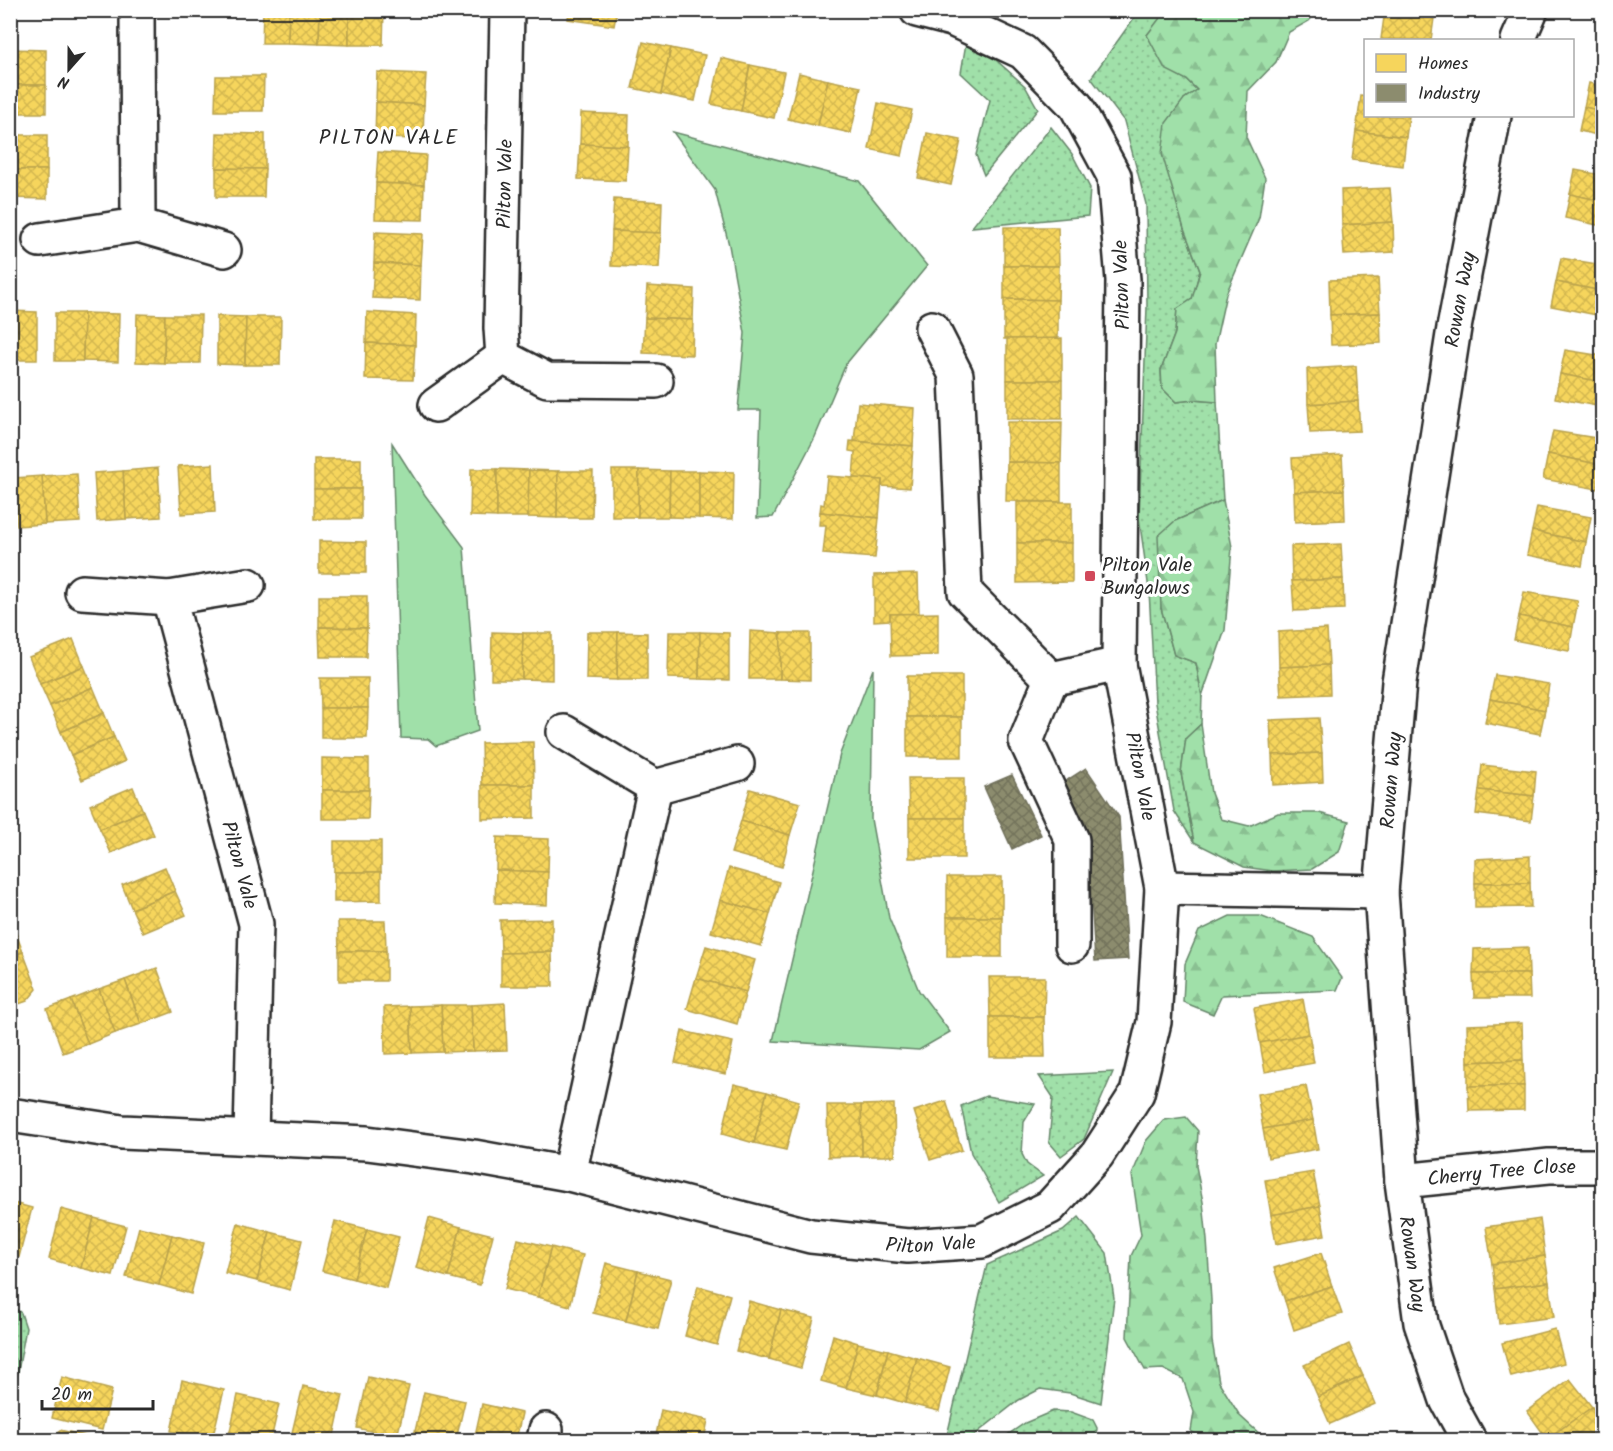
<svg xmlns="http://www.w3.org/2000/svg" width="1613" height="1451" font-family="Kalam,sans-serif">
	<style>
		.grass { fill: url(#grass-dots); stroke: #66866a; stroke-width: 1.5 }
		.forest { fill: url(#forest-firs); stroke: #66866a; stroke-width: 1.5 }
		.park { fill: #a0e0a9; stroke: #66866a; stroke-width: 1.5 }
		.homes { fill: url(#homes-cross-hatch); stroke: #b9a24d; stroke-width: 1.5 }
		.industry { fill: url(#industry-cross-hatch); stroke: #6f6f5a; stroke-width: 1.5 }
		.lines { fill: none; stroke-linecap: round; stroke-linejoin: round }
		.minor-casing { stroke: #2b2b2b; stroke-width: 38 }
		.minor { stroke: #fff; stroke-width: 33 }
		.poi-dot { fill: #d1495b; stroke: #fff; stroke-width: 2 }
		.labels { text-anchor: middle; stroke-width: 6; stroke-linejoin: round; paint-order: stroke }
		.street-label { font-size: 20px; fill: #2b2b2b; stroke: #fff }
		.poi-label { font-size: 20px; fill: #2b2b2b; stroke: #fff; text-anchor: start }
		.neighbourhood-label { font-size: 21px; letter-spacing: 1.5px; fill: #2b2b2b; stroke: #fff }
	</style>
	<defs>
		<pattern id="grass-dots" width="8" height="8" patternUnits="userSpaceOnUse" patternTransform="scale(1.5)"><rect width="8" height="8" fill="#a0e0a9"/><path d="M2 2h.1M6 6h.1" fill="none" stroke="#8ac092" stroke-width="1.8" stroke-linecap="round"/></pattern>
		<pattern id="forest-firs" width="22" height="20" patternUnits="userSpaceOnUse" patternTransform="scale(1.5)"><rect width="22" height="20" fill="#a0e0a9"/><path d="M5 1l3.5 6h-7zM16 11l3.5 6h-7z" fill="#8ac092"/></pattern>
		<pattern id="homes-cross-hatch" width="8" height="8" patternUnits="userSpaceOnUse" patternTransform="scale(1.5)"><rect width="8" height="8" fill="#f6d55c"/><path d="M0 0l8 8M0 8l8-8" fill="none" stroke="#d3b750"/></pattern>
		<pattern id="industry-cross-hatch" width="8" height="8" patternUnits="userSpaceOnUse" patternTransform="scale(1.5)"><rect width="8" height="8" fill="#8c8c6e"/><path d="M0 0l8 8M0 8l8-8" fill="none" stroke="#73735b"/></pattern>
	</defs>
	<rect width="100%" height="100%" fill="#fff"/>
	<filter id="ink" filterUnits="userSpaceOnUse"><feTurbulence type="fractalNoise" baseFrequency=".0167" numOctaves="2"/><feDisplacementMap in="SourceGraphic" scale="12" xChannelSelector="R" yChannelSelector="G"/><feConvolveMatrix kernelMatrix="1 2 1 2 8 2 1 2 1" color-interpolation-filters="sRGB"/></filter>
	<g filter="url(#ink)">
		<g class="grass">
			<path d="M1139,11H1166L1147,35L1169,70L1187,80L1197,90L1184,99L1176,198L1184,229L1200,271L1192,299L1177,310L1175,333L1161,370L1162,388L1176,402L1193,400L1217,402L1223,500L1175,521L1161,608L1174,655L1196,663L1202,696L1201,724L1186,738L1181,773L1194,842L1174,811L1155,703L1149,590L1139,517L1147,307L1146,204L1124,121L1091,78Z"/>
			<path d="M966,43L987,52L1025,86L1038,109L984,175L976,155L990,100L961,73Z"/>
			<path d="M1051,127L1072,154L1090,188L1088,216L972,227Z"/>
			<path d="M1113,1072L1084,1139L1061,1156L1049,1142L1053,1097L1039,1076Z"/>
			<path d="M986,1096L1035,1104L1024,1122L1022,1154L1027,1164L1043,1176L999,1202L971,1153L961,1106Z"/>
			<path d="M1079,1217L1107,1253L1114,1298L1101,1403L1070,1393L1040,1389L1019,1400L968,1440H946L987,1265L1063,1231Z"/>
			<path d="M11,1305L21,1313L26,1328L11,1409Z"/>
			<path d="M1053,1411L1071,1412L1093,1420L1097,1428L1096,1440H1000L1025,1423Z"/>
		</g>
		<g class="forest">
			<path d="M1166,10L1318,11L1309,21L1289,32L1276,62L1248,91L1246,137L1265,178L1259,218L1226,294L1215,344L1217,402L1193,400L1176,402L1162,388L1161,370L1175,333L1177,309L1192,299L1200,271L1184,229L1162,154L1166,123L1184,99L1197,90L1187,80L1165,69L1147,35Z"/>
			<path d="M1223,500L1232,547L1225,630L1202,696L1196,663L1174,655L1161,608L1158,536L1175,521Z"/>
			<path d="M1201,724L1211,793L1221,819L1249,826L1278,813H1319L1349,821L1339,852L1312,869L1273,871L1244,867L1194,842L1181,773L1186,738Z"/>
			<path d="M1230,916H1260L1313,937L1342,978L1337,990L1222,995L1213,1014L1183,1002L1185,964L1199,931Z"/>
			<path d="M1186,1117L1198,1131L1196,1166L1203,1202L1207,1240L1211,1300L1212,1341L1219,1382L1240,1416L1261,1435L1276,1440H1204L1191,1431L1194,1412L1183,1379L1163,1369L1145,1370L1127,1337L1131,1256L1141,1235L1132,1175L1146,1141L1164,1120Z"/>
		</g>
		<g class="park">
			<path d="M673,132L859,181L927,266L846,364L815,437L773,517L757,518L761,410H738L745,333L729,245L715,190Z"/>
			<path d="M392,443L425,495L464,547L478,731L436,746L428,739L401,738Z"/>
			<path d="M873,669L871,819L889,918L919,991L950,1032L919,1050L773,1041L840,754Z"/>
		</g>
		<g class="homes">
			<path d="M263,10H289L288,43H262Z"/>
			<path d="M289,10H320L319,44L288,43Z"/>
			<path d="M320,10H349V45L319,44Z"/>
			<path d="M349,10H384L383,45H349Z"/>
			<path d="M569,10H617L614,26L568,19Z"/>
			<path d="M1385,10L1435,11L1431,40L1381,39Z"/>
			<path d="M643,42L671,48L661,94L632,88Z"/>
			<path d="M671,48L705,55L695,101L661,94Z"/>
			<path d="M10,49L46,50V85H10Z"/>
			<path d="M721,58L750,65L741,111L711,104Z"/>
			<path d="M750,65L784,72L774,118L741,111Z"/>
			<path d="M377,72L426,74L424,105L376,102Z"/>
			<path d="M799,73L828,80L818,126L788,119Z"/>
			<path d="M216,76H264L263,111H215Z"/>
			<path d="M828,80L861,87L851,133L818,126Z"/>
			<path d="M1589,83L1602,86V111L1584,107Z"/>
			<rect x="10" y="85" width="36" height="28"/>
			<path d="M1361,96L1366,97V116H1409L1406,137L1356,131Z"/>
			<path d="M376,102L424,105L423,139L375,138Z"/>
			<path d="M878,103L912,110L902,156L869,149Z"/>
			<path d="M1584,107L1602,111V136L1579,131Z"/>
			<path d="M581,113L629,115L628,146L580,144Z"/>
			<path d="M1356,131L1406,137L1403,166L1352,160Z"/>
			<path d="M217,133L265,134V169L216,168Z"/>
			<path d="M927,133L961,140L951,185L918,178Z"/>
			<rect x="10" y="135" width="37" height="35"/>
			<path d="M580,144L628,146L626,181L578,179Z"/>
			<path d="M378,152L426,155L424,185L376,183Z"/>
			<path d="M216,168L265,169L264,197H216Z"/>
			<path d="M10,170H47V199L10,198Z"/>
			<path d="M1575,170L1602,175V201L1570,194Z"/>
			<path d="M376,183L424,185L423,220L375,219Z"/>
			<path d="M1390,188L1393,222L1342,225L1341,190Z"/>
			<path d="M1570,194L1602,201V226L1565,218Z"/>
			<path d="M614,199L662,202L661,233L612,231Z"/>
			<path d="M1393,222L1394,252L1344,255L1342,225Z"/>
			<path d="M1004,227H1058L1059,266H1004Z"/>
			<path d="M612,231L661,233L659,268L611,266Z"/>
			<path d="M375,232L423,234L421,265L374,263Z"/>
			<path d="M1561,258L1602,265V291L1556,282Z"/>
			<path d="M374,263L421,265L420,300L372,298Z"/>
			<path d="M1004,266H1059L1058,300L1004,299Z"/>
			<path d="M1378,278L1380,313L1330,315L1329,280Z"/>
			<path d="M1556,282L1602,291V316L1551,306Z"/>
			<path d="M647,286L694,289L693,320L645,318Z"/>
			<path d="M1004,299L1058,300V339H1004Z"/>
			<path d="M10,311L37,312V360H10Z"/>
			<path d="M367,312L416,315L415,345L366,343Z"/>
			<path d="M55,313H84L83,361H55Z"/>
			<path d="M84,313L119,314L118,362L83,361Z"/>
			<path d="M1380,313L1381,343L1331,345L1330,315Z"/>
			<path d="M137,314L165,315L164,363L136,362Z"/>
			<path d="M165,315H201L200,363H164Z"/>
			<path d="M217,316L246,317L245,365L217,364Z"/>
			<path d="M246,317H281L280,365H245Z"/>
			<path d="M645,318L693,320L692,355L643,353Z"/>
			<path d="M1062,338V380H1007V339Z"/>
			<path d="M366,343L415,345L413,380L365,379Z"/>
			<path d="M1565,350L1602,356V382L1560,374Z"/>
			<path d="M1356,366L1358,401L1308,404L1307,369Z"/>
			<path d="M1560,374L1602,382V407L1555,398Z"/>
			<rect x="1007" y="380" width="55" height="39"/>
			<path d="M1358,401L1360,431L1310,433L1308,404Z"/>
			<path d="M858,403L915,408L913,446L854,441Z"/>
			<path d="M1007,422H1062L1061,463L1007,462Z"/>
			<path d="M1553,431L1602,439V465L1548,454Z"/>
			<path d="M850,441L913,446L910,488L882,486V480L853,478L855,452L849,451Z"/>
			<path d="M1548,454L1602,465L1597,489L1543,479Z"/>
			<path d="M1342,455L1344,490L1294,492L1292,458Z"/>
			<rect x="314" y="459" width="47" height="30"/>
			<path d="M1007,462L1061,463V502L1006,501Z"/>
			<path d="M213,464L215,512L181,514L178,466Z"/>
			<path d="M158,468L161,517L126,519L123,471Z"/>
			<path d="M471,469H497V517L470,516Z"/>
			<path d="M497,469L529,470L528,517H497Z"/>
			<path d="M529,470L558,471L557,518L528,517Z"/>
			<path d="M612,470H639L638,517H612Z"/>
			<path d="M639,470L670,471L669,517H638Z"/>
			<path d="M123,471L126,519L97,521L94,473Z"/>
			<path d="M558,471H593L592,518H557Z"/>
			<path d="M670,471H699V518L669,517Z"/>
			<path d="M699,471L734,472L733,519L699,518Z"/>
			<path d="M77,474L80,522L45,524L42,476Z"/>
			<path d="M42,476L45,524L17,526L14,478Z"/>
			<path d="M827,476L882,480L879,518L820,512L821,504L824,505Z"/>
			<rect x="314" y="489" width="47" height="30"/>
			<path d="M1344,490L1345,520L1295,522L1294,492Z"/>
			<rect x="1017" y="502" width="55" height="41"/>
			<path d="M1537,507L1591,517L1586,542L1532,531Z"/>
			<path d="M820,512L879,518L875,558L823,554L826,525H819Z"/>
			<path d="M1532,531L1586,542L1582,566L1527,555Z"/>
			<path d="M319,541L366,542V573H319Z"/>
			<path d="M1017,543H1072V582L1017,583Z"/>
			<path d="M1341,544L1343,579L1292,581L1291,546Z"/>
			<path d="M918,574L919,614H890V620L874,621V575Z"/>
			<path d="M1343,579L1344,609L1294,611L1292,581Z"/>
			<path d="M1524,592L1578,601L1573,627L1519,616Z"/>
			<path d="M319,596H367V628L319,627Z"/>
			<path d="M938,613V655L891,656L890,614Z"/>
			<path d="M1519,616L1573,627L1569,651L1514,640Z"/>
			<path d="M319,627L367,628L366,657H320Z"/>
			<path d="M1327,629L1329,665L1279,667L1278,632Z"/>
			<path d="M750,631L781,633L780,679H749Z"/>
			<path d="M492,632L523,633L522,679H491Z"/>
			<path d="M587,632H618L617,680L586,679Z"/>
			<path d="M618,632L647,633V680H617Z"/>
			<path d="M669,632H700L699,679L668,678Z"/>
			<path d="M700,632L729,633V680L699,679Z"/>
			<path d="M523,633H552V680L522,679Z"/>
			<path d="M781,633H810V680L780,679Z"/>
			<path d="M73,639L84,666L40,684L29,657Z"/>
			<path d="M1329,665L1330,694L1281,696L1279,667Z"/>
			<path d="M84,666L93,687L50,706L40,684Z"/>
			<path d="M1495,675L1549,684L1545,710L1490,699Z"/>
			<rect x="907" y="676" width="55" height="41"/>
			<path d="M320,678H368V708H321Z"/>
			<path d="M93,687L104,713L61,732L50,706Z"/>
			<path d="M1490,699L1545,710L1540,734L1485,723Z"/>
			<path d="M321,708H368L367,738H321Z"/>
			<path d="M104,713L114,737L71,755L61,732Z"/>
			<rect x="907" y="717" width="55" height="40"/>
			<path d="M1319,718L1322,753L1272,755L1270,720Z"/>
			<path d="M114,737L125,761L82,780L71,755Z"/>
			<path d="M533,742L534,785H482L481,743Z"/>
			<path d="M1322,753L1323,782L1273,785L1272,755Z"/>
			<path d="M322,758L369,759V790H322Z"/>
			<path d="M1482,765L1536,771L1534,796L1479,790Z"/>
			<path d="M908,778H964V818H909Z"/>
			<path d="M482,785H534V818L482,819Z"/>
			<path d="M133,787L143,811L100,829L90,805Z"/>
			<path d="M750,789L800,803L790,835L741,821Z"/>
			<path d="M322,790H369L368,819H322Z"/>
			<path d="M1479,790L1534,796L1531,821L1476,814Z"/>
			<path d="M143,811L154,835L111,853L100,829Z"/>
			<rect x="909" y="818" width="55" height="40"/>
			<path d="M741,821L790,835L782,867L731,853Z"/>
			<path d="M497,837L549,839L548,872L496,870Z"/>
			<rect x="334" y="841" width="47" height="31"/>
			<path d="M1530,856V883H1475V859Z"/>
			<path d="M165,867L175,891L132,909L122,885Z"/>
			<path d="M729,868L779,882L770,914L720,900Z"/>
			<path d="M496,870L548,872L547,905L495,903Z"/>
			<path d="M334,872H381V901L334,902Z"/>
			<rect x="947" y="877" width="55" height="40"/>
			<path d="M1475,883H1530L1531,907L1475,908Z"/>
			<path d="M175,891L186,915L143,933L132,909Z"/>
			<path d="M720,900L770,914L761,946L711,932Z"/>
			<rect x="947" y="917" width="55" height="40"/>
			<path d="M552,919V952L501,953L500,920Z"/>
			<path d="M338,921H385L386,951H339Z"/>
			<path d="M14,928L23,952L10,957V929Z"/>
			<path d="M706,946L755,960L746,992L696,978Z"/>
			<path d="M1528,947L1529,974H1473L1474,949Z"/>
			<rect x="339" y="951" width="47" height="30"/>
			<path d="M23,952L37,989L27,1001L10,1007V957Z"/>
			<path d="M552,952L553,986H501V953Z"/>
			<path d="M157,968L173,1012L141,1024L125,980Z"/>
			<path d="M1473,974H1529L1530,998H1474Z"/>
			<path d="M989,977H1045L1044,1017H990Z"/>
			<path d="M696,978L746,992L737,1024L687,1009Z"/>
			<path d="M125,980L141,1024L115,1033L99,989Z"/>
			<path d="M99,989L115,1033L88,1044L71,1000Z"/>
			<path d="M1303,999L1309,1034L1260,1043L1254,1008Z"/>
			<path d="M71,1000L88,1044L63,1053L47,1009Z"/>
			<path d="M505,1003L507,1050L473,1051L471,1005Z"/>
			<path d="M441,1005H471L473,1051L443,1052Z"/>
			<path d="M441,1005L443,1052L412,1053L410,1006Z"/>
			<path d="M410,1006L412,1053L385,1054L384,1007Z"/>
			<path d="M990,1017H1044L1045,1057H990Z"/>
			<path d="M1522,1023L1523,1060L1468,1062L1467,1025Z"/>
			<path d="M682,1031L733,1042L726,1074L675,1063Z"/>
			<path d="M1309,1034L1314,1063L1265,1072L1260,1043Z"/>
			<path d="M1523,1060L1524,1086H1468V1062Z"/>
			<path d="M734,1084L767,1092L754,1143L722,1134Z"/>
			<path d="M1306,1086L1313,1120L1263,1129L1257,1094Z"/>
			<path d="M1468,1086H1524V1110L1469,1111Z"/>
			<path d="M767,1092L799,1101L786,1150L754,1143Z"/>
			<path d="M946,1101L962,1150L930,1160L914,1111Z"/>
			<path d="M894,1104L895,1156H862L861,1105Z"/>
			<path d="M827,1105H861L862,1156L828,1157Z"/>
			<path d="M1313,1120L1318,1149L1268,1158L1263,1129Z"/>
			<path d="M1313,1172L1320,1206L1271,1215L1265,1180Z"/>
			<path d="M10,1202L32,1208L19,1257L10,1255Z"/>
			<path d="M1320,1206L1325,1235L1276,1244L1271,1215Z"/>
			<path d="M61,1209L94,1218L81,1268L49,1259Z"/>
			<path d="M94,1218L126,1226L113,1276L81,1268Z"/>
			<path d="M429,1218L461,1227L448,1277L416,1268Z"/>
			<path d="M1540,1219L1545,1256L1492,1264L1486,1227Z"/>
			<path d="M335,1221L367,1229L354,1279L322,1271Z"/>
			<path d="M238,1223L270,1232L257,1281L225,1273Z"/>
			<path d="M139,1227L172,1235L159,1285L126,1277Z"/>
			<path d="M461,1227L493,1235L480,1285L448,1277Z"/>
			<path d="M367,1229L399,1237L386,1288L354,1279Z"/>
			<path d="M270,1232L302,1240L290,1290L257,1281Z"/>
			<path d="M172,1235L204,1243L191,1294L159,1285Z"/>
			<path d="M518,1239L551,1247L538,1297L505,1289Z"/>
			<path d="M551,1247L583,1255L570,1306L538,1297Z"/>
			<path d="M1321,1253L1332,1286L1285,1301L1274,1268Z"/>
			<path d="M1545,1256L1549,1282L1495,1289L1492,1264Z"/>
			<path d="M606,1263L638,1271L626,1321L593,1313Z"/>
			<path d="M638,1271L671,1279L658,1329L626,1321Z"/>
			<path d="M1549,1282L1554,1317L1499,1324L1495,1289Z"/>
			<path d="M698,1286L730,1295L717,1345L685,1336Z"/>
			<path d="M1332,1286L1342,1314L1294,1330L1285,1301Z"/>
			<path d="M749,1301L781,1310L769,1359L736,1351Z"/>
			<path d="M781,1310L814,1318L801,1368L769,1359Z"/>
			<path d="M1555,1329L1564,1363L1511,1377L1502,1343Z"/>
			<path d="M833,1335L858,1343L846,1388L821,1381Z"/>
			<path d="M858,1343L888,1350L877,1395L846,1388Z"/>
			<path d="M1349,1344L1363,1376L1318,1397L1304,1365Z"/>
			<path d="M888,1350L917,1358L905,1403L877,1395Z"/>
			<path d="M917,1358L950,1367L939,1411L905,1403Z"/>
			<path d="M1363,1376L1375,1404L1330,1424L1318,1397Z"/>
			<path d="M62,1377L112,1390L102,1430L52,1418Z"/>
			<path d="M368,1377L409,1386L397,1437L357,1428Z"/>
			<path d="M1570,1379L1592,1407L1547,1439L1527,1411Z"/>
			<path d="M182,1380L224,1390L212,1440L171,1431Z"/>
			<path d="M303,1386L343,1395L333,1440H308L291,1437Z"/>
			<path d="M424,1392L465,1401L456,1440H413Z"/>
			<path d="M238,1395L279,1404L271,1440H228Z"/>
			<path d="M482,1404L522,1413L516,1440H474Z"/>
			<path d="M1592,1407L1602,1422V1440H1548L1547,1439Z"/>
			<path d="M661,1410L708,1420L704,1440H655Z"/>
			<path d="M60,1430L103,1440H57Z"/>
		</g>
		<g class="industry">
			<path d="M1086,768L1119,817L1128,959L1095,961L1087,830L1058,786Z"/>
			<path d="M1012,775L1041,835L1012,849L984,787Z"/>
		</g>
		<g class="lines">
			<g class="minor-casing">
				<g id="minor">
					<path d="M137,10L138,225"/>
					<path d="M507,10L501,328L503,357L547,380L656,381"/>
					<path d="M1518,40L1531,10"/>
					<path d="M40,240L138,225L224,250"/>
					<path d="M932,328L956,375L965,592L1051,679L1119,664"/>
					<path d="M436,405L503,357"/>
					<path d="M82,592L169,598L248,585"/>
					<path id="s1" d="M169,598L256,924L251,1137"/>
					<path d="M1051,679L1026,741L1072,840V945"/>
					<path d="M564,732L655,787L737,764"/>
					<path d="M1162,888L1381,892"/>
					<path id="s2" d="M10,1115L122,1132L367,1143L474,1157L569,1174L811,1236L908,1246L982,1241L1050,1207L1097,1155L1137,1093L1154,1022L1162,888L1119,664L1123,280L1114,176L1076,106L1023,52L952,19L917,10"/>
					<path d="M569,1174L655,787"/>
					<path id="s3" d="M1402,1181L1549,1166H1602"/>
					<path d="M544,1440L546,1430"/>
					<path id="s4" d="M1469,1440L1447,1400L1421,1323L1402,1181L1381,892L1399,682L1454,328L1494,116"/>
				</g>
			</g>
			<use href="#minor" class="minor"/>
		</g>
	</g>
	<rect class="poi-dot" x="1084" y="570" width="12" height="12" rx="3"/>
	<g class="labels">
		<g class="street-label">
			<text transform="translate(504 184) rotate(-89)" y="7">Pilton Vale</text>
			<text transform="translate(1121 285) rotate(-92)" y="7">Pilton Vale</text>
			<text dy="7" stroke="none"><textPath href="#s4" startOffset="1158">Rowan Way</textPath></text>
			<text transform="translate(1141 776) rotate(79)" y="7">Pilton Vale</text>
			<text dy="7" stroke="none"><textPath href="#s4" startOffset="672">Rowan Way</textPath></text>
			<text dy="7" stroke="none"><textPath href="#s1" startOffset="276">Pilton Vale</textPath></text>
			<text dy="7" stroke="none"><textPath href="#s3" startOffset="100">Cherry Tree Close</textPath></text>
			<text dy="7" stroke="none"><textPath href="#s2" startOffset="933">Pilton Vale</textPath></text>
			<text transform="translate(1413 1264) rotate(82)" y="7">Rowan Way</text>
		</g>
		<g class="poi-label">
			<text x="1102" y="571">Pilton Vale<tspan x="1102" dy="23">Bungalows</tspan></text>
		</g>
		<g class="neighbourhood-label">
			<text x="389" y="144">PILTON VALE</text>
		</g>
	</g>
	<rect width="1613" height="1451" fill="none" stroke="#fff" stroke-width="36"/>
	<rect x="18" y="18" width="1577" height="1415" fill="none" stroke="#2b2b2b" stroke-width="2" filter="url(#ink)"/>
	<rect x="1364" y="39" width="210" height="78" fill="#ffffff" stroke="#aaaaaa" stroke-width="1.5"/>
	<rect x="1376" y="54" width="30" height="18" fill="#f6d55c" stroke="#aaaaaa" stroke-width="1.5"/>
	<text x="1418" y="69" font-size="18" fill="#2b2b2b">Homes</text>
	<rect x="1376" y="84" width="30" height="18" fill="#8c8c6e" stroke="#aaaaaa" stroke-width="1.5"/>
	<text x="1418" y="99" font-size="18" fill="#2b2b2b">Industry</text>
	<g transform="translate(69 69) rotate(201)" stroke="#ffffff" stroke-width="4.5" paint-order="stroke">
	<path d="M0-4.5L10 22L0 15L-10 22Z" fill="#2b2b2b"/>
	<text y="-9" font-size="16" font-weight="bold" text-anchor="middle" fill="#2b2b2b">N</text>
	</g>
	<path d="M42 1400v9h111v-9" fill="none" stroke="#2b2b2b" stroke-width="3"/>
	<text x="51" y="1400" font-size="18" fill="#2b2b2b" stroke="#ffffff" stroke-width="4.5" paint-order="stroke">20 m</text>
</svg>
